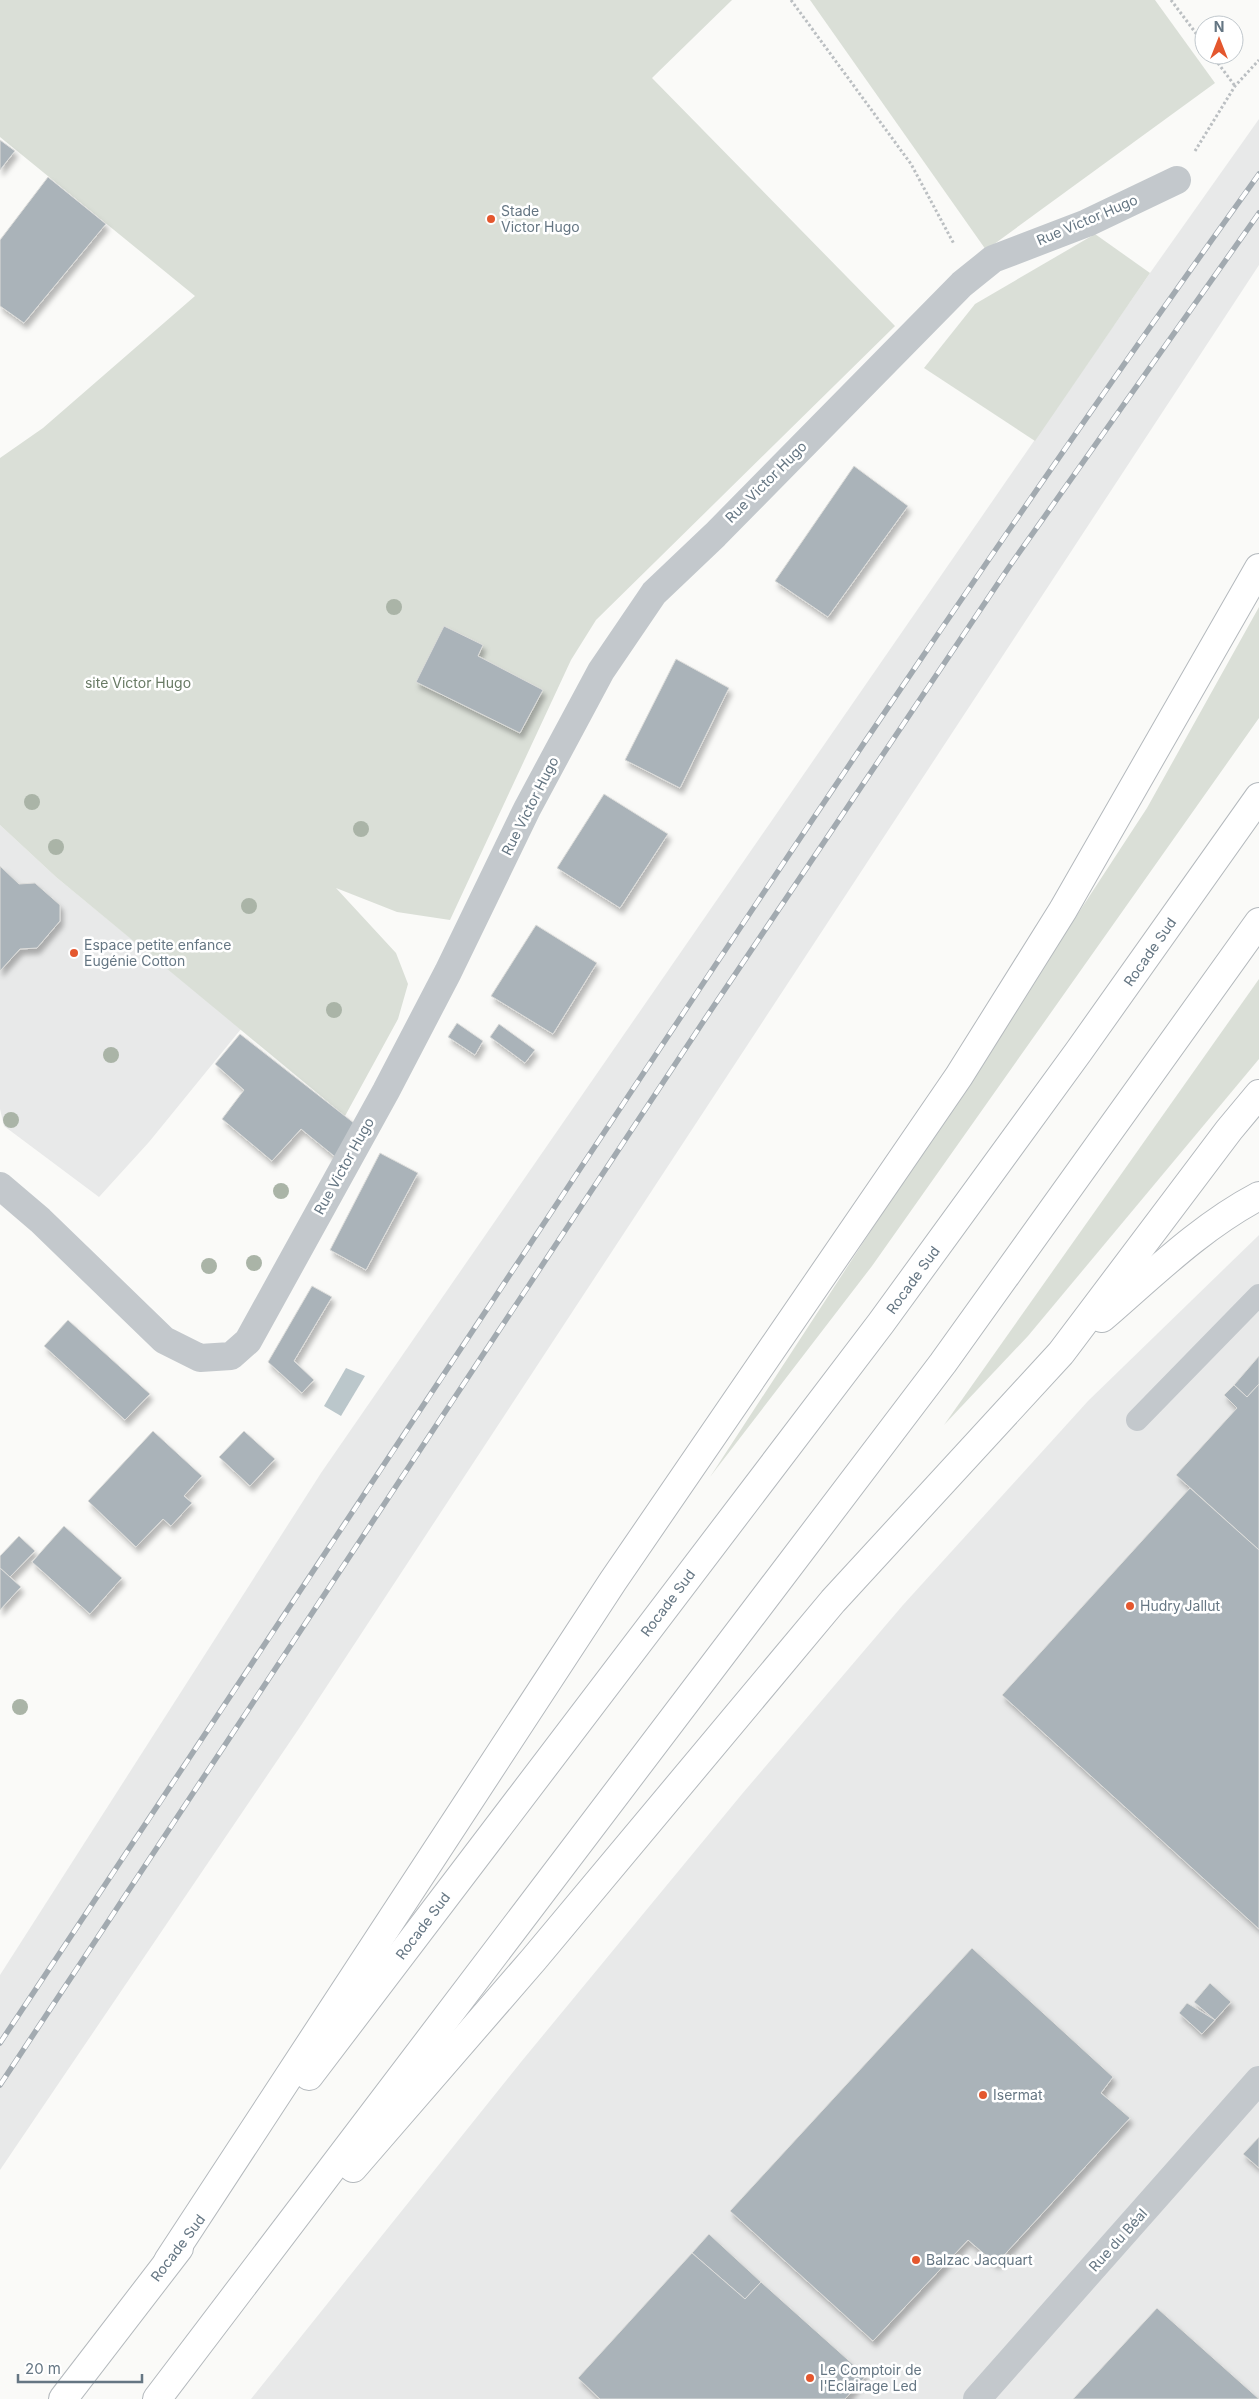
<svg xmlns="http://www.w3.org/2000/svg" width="1259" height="2399" font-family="Inter,sans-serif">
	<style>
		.built { fill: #e8e9e9 }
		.green { fill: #dadfd7 }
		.water { fill: #bbc7cb }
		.building { fill: #aab3b9; stroke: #dcdcda; filter: url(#shadow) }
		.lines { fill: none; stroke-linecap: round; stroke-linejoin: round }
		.highway-casing { stroke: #b4b9bd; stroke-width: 30 }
		.path { stroke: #bbbfc2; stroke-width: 3; stroke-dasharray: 2.5 2.5; stroke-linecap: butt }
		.lane { stroke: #c3c8cc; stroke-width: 22 }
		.street { stroke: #c3c8cc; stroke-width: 28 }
		.highway { stroke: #fff; stroke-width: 28 }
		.rail-casing { stroke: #a2aab0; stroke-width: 5.5 }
		.rail { stroke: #fff; stroke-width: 4; stroke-dasharray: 11; stroke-linecap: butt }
		.tree { fill: #aab4a7 }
		.poi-dot { fill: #e4572e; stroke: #fff; stroke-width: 2 }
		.labels { text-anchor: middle; stroke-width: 5; stroke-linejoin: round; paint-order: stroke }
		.poi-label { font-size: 14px; fill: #657683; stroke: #fff; text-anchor: start }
		.street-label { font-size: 14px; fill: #657683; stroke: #fff }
		.park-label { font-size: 14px; fill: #687a64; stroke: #fff }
	</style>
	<defs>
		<filter id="shadow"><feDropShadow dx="3" dy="5.5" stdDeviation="2.5" flood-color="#0004"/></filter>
	</defs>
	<rect width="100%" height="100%" fill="#fafaf8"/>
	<g class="built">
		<path d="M1259,119V265L302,1724L0,2170V1975L321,1473L1150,273Z"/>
		<path d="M0,825L56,877L241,1029L149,1142L99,1197L4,1126L0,1109Z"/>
		<path d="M1259,1235V2399H251L521,2062L742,1794L903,1605L1088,1401Z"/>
	</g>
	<g class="green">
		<path d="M0,0H732L652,78L895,326L596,620L571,660L450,920L397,912L336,888L396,953L408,984L398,1019L345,1116L56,877L0,825V458L43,428L195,296L0,137Z"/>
		<path d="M810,0H1155L1215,83L986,250Z"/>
		<path d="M1095,234L1150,273L1035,441L924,368L975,304Z"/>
		<path d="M1259,607V718L872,1266L710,1477L1147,808Z"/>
		<path d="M1259,979V1059L1028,1336L944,1425Z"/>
	</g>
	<path class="water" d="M346,1368L365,1376L341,1416L324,1406Z"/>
	<g class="building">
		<path d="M0,140L15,151L0,170Z"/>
		<path d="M48,177L106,224L24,323L0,306V240Z"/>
		<path d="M854,466L908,506L828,617L775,581Z"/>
		<path d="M444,626L483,645L478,656L543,690L520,733L416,682Z"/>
		<path d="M676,659L729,688L680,788L625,760Z"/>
		<path d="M604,794L668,834L620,908L557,868Z"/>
		<path d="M0,866L19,884L35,883L60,905V921L37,948L20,949L0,971Z"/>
		<path d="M536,925L597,963L553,1034L491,996Z"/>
		<path d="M457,1023L483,1041L475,1055L448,1037Z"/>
		<path d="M499,1024L535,1050L525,1063L490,1037Z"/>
		<path d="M240,1034L359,1127L339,1160L301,1129L272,1161L222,1119L244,1090L215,1064Z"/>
		<path d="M380,1153L418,1173L366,1270L330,1250Z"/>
		<path d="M312,1286L332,1297L294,1361L314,1380L302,1393L268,1362Z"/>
		<path d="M68,1320L150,1394L125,1420L44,1346Z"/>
		<path d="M1259,1356V1384L1247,1397L1234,1385Z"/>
		<path d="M1259,1384V1550L1176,1475L1237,1408L1224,1395L1234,1385L1247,1397Z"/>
		<path d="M153,1431L202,1476L184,1496L192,1503L171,1526L163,1519L136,1547L88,1501Z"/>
		<path d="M244,1431L275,1459L250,1486L219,1457Z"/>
		<path d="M1190,1488L1259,1550V1929L1002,1695Z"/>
		<path d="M64,1526L122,1578L90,1614L32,1562Z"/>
		<path d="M19,1536L35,1551L10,1577L0,1568V1556Z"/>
		<path d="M0,1568L21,1587L0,1610Z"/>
		<path d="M972,1948L1113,2077L1101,2093L1130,2118L996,2264L968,2240L873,2341L730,2211Z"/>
		<path d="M1210,1983L1231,2002L1215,2020L1194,2002Z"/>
		<path d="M1187,2003L1215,2020L1202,2034L1179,2013Z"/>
		<path d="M1259,2137V2168L1243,2154Z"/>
		<path d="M709,2234L761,2282L745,2299L692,2253Z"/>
		<path d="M692,2253L745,2299L761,2282L866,2376L845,2399H600L578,2378Z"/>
		<path d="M1157,2308L1259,2399H1073Z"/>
	</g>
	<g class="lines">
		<g class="highway-casing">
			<g id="highway">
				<path d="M1102,1318C1152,1275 1200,1227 1259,1196"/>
				<path d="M309,2076L881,1323L1079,1051L1259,797"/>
				<path d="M353,2168L534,1959L833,1601L1061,1353L1229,1130L1259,1094"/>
				<path d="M168,2261L613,1581L959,1076L1063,910L1259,568"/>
				<path d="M63,2399L179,2248"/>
				<path d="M157,2399L943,1363L1259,922"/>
			</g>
		</g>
		<g class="path">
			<path d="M791,0L911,164L954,244"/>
			<path d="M1171,0L1204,44"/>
			<path d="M1212,55L1235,86"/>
			<path d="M1195,151L1235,86L1259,60"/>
		</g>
		<path class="lane" d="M1137,1420L1259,1295"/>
		<g class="street">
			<path d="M0,1186L40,1220L164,1340L200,1358L231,1356L248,1341L386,1091L448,972L527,809L601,671L654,593L715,535L962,284L993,259L1087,223L1177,180"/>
			<path d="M977,2399L1259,2080"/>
		</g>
		<use href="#highway" class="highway"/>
		<g class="rail-casing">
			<g id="rail">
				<path d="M0,2043C190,1757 380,1471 570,1184C795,844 1021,505 1259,174"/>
				<path d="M0,2085L705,1019L1009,567L1259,213"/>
			</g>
		</g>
		<use href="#rail" class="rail"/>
	</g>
	<g class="tree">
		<circle cx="394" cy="607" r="8"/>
		<circle cx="32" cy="802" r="8"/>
		<circle cx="361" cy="829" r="8"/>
		<circle cx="56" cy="847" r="8"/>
		<circle cx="249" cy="906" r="8"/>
		<circle cx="334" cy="1010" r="8"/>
		<circle cx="111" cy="1055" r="8"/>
		<circle cx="11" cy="1120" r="8"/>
		<circle cx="281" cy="1191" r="8"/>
		<circle cx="254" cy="1263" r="8"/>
		<circle cx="209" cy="1266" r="8"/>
		<circle cx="20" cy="1707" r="8"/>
	</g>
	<g class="poi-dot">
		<circle cx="491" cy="219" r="5"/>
		<circle cx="74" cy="953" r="5"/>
		<circle cx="1130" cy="1606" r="5"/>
		<circle cx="983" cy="2095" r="5"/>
		<circle cx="916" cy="2260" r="5"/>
		<circle cx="810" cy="2378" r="5"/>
	</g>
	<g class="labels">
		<g class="poi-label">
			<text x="501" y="216">Stade<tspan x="501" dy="16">Victor Hugo</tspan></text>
			<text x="84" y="950">Espace petite enfance<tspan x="84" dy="16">Eugénie Cotton</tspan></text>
			<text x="1140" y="1611">Hudry Jallut</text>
			<text x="993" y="2100">Isermat</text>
			<text x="926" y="2265">Balzac Jacquart</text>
			<text x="820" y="2375">Le Comptoir de<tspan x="820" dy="16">l'Eclairage Led</tspan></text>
		</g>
		<g class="street-label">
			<text transform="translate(1087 220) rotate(-23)" y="5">Rue Victor Hugo</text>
			<text transform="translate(766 482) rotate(-45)" y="5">Rue Victor Hugo</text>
			<text transform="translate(530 806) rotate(-63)" y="5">Rue Victor Hugo</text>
			<text transform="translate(1150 952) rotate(-55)" y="5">Rocade Sud</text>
			<text transform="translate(344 1166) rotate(-61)" y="5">Rue Victor Hugo</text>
			<text transform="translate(913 1280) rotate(-54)" y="5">Rocade Sud</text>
			<text transform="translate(668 1603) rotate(-53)" y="5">Rocade Sud</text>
			<text transform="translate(423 1926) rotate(-53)" y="5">Rocade Sud</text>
			<text transform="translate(1118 2240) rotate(-48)" y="5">Rue du Béal</text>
			<text transform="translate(178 2248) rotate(-53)" y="5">Rocade Sud</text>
		</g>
		<g class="park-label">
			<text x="138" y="688">site Victor Hugo</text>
		</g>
	</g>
	<g transform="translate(1219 40)"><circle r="24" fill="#ffffff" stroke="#c1c8cd"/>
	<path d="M0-4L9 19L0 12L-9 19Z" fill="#e4572e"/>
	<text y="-8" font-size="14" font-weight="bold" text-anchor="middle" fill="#657683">N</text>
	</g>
	<path d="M18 2374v8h124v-8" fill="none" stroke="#657683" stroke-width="2.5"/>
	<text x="25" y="2374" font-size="15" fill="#657683" stroke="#ffffff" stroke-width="4" paint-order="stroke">20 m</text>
</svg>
